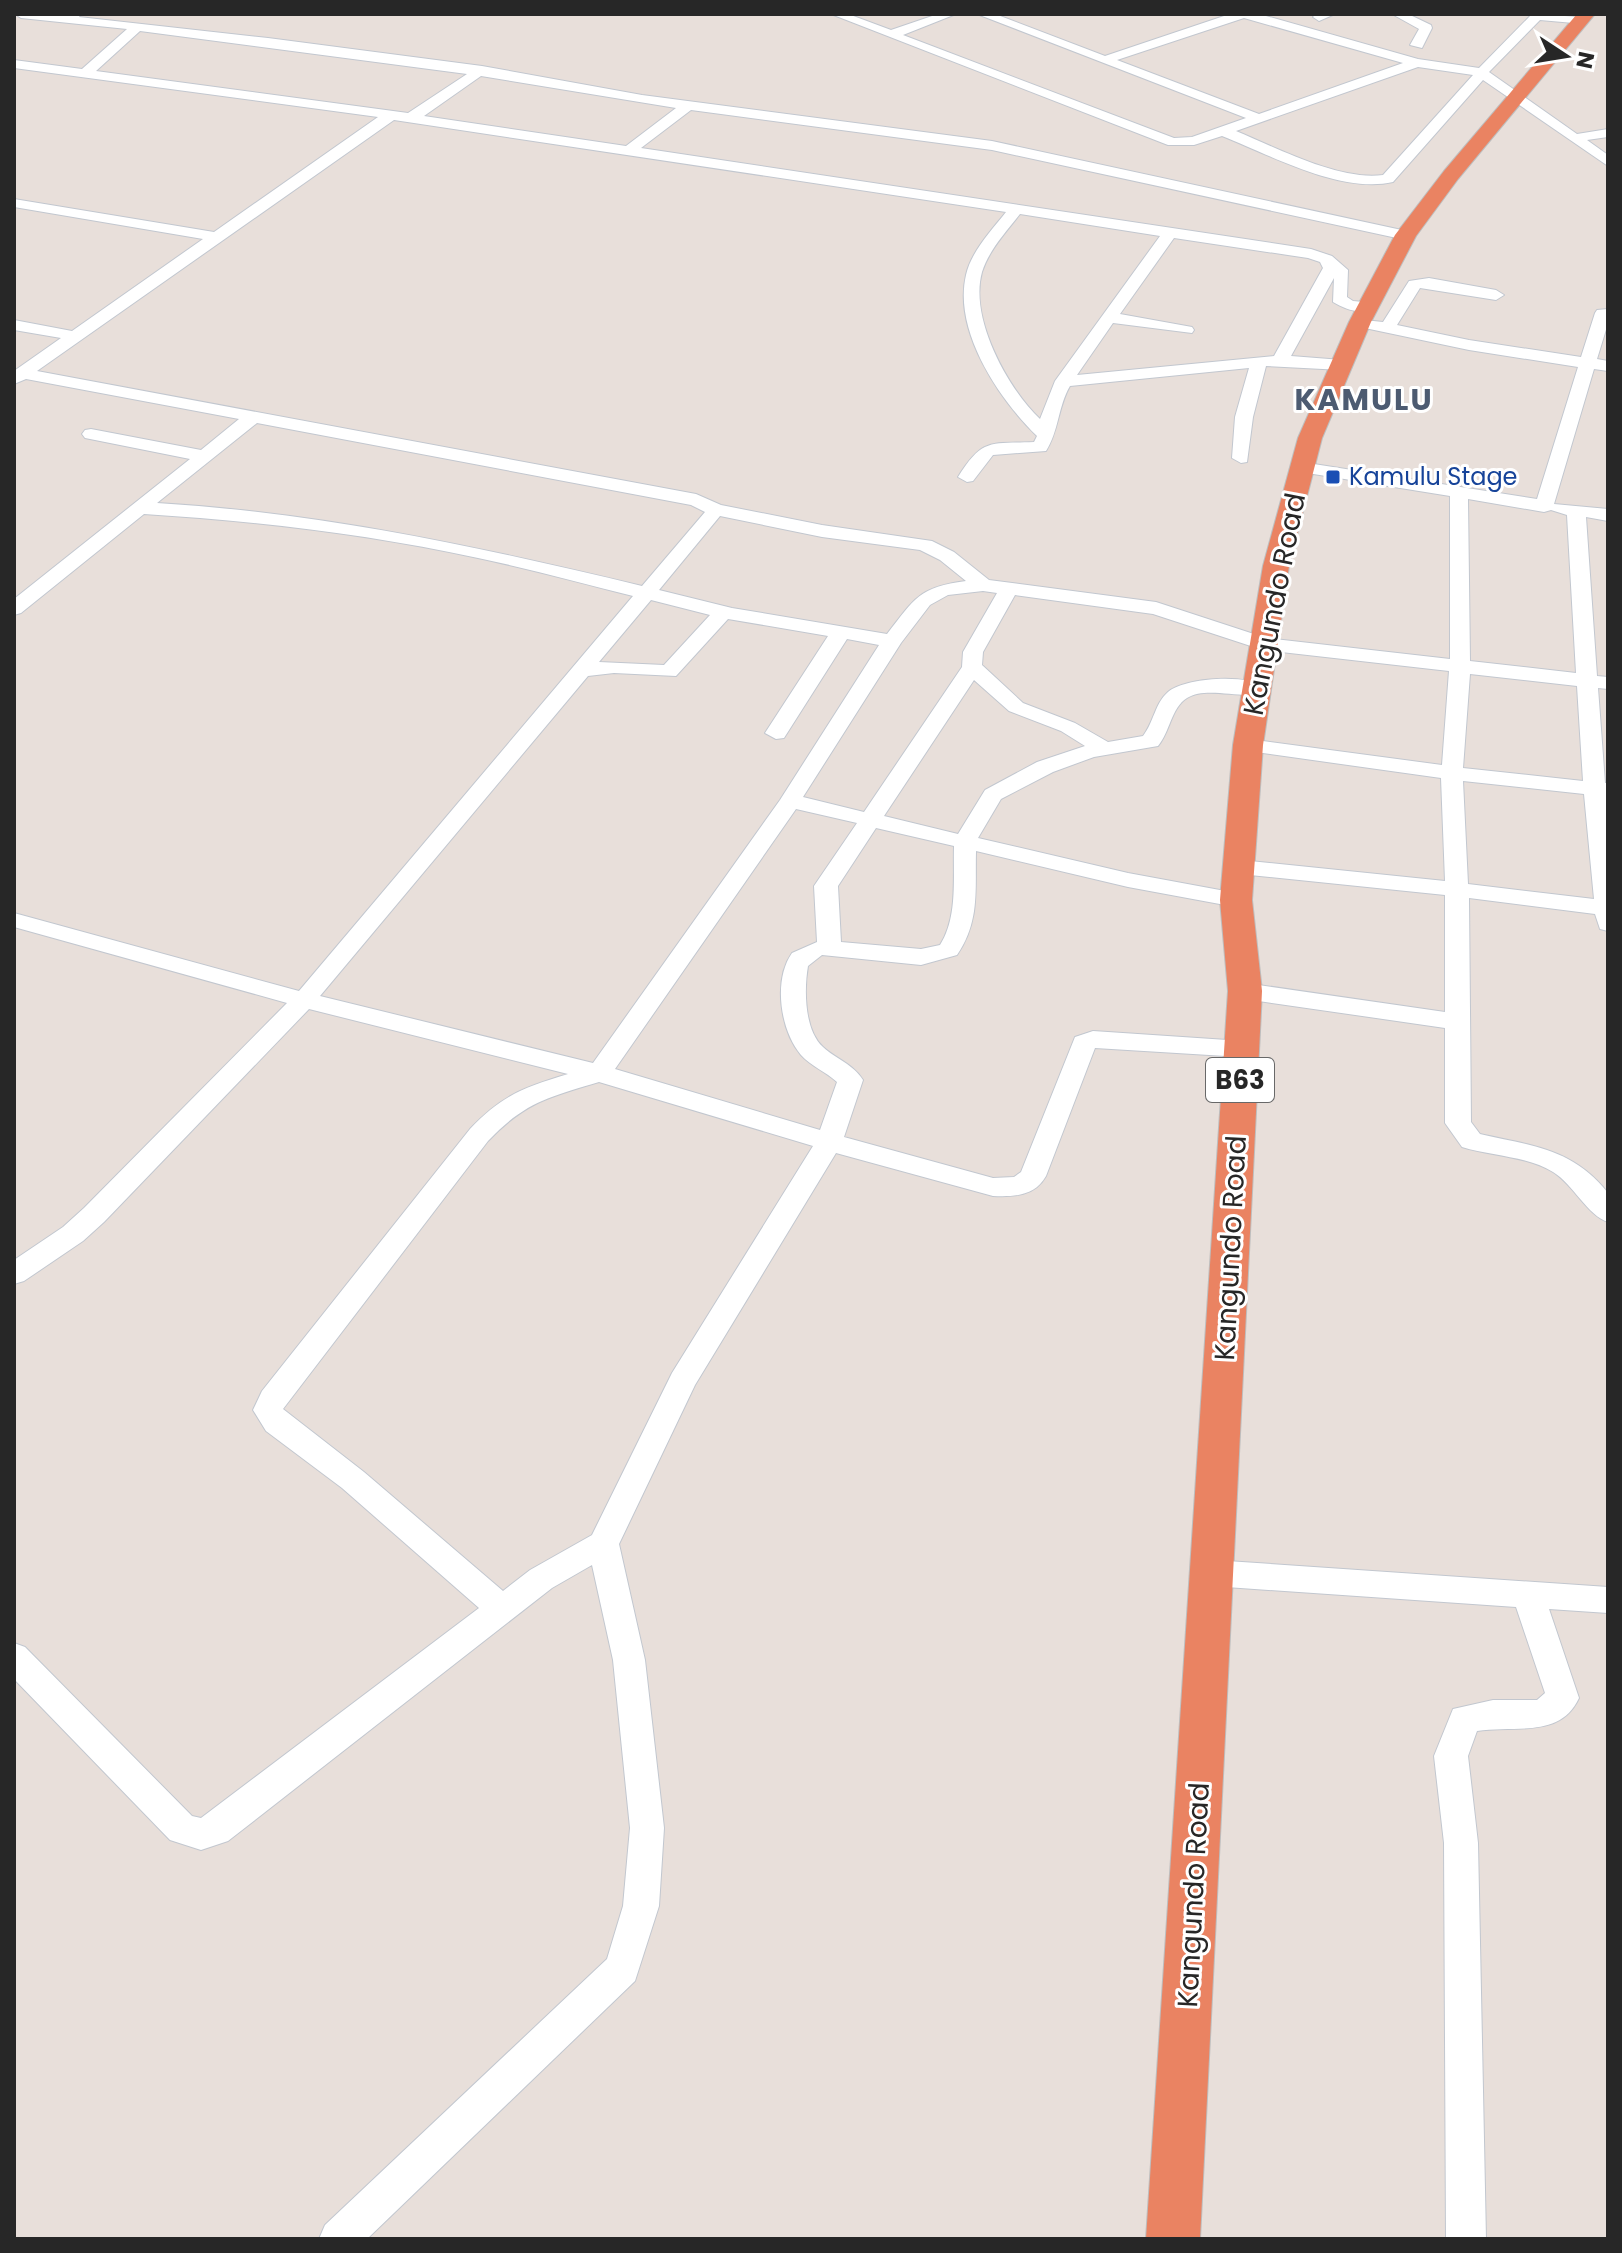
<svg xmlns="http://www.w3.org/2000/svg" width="1622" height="2253" font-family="Poppins,sans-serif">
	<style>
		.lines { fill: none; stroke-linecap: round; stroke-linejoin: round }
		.minor-casing { stroke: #c2c7cf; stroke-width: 2 }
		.highway-casing { stroke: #bebebe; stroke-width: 2 }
		.minor { fill: #fff; fill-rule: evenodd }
		.highway { fill: #ea8362; fill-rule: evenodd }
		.transit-dot { fill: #1a4fb4; stroke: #fff; stroke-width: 3 }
		.labels { text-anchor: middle; stroke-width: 6; stroke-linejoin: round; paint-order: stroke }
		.far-transit-label { font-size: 24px; fill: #164399; stroke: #fff; text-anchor: start }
		.shield { fill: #fff; stroke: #686868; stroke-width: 2 }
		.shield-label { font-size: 26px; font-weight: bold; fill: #272727 }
		.street-label { font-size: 28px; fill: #272727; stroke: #fff }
		.far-district-label { font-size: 30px; font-weight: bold; letter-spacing: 2px; fill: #4d5b71; stroke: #fff }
	</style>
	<rect width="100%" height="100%" fill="#e8dfda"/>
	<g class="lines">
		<g class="minor-casing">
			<g id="minor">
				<path d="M15,14H81L79,17L268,38L482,66L642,95L992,141L1411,232L1414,235L1406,240L992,150L691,110L641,148L1311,249L1332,256L1348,270L1347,297L1353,301L1374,303L1376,306C1364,316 1346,310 1333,302L1334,278L1291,356L1342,360L1350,365L1342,370L1266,366L1253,417L1247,462L1241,463L1232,458L1235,417L1249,368L1070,386C1058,406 1059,431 1046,451L993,455L973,481L967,482L958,477C983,437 991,444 1034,442L1037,436C999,399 953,331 966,275C971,252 991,231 1006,212L394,120L37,371L696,494L721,505L822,525L932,541L954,552L989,580L1156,602L1266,638L1450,659V496L1301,472L1292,467L1301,462L1537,499L1578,367L1469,350L1360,327L1352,322L1354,319L1383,322L1409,281L1429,278L1496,290L1504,295L1496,300L1420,288L1397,325L1469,340L1581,357L1595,313L1597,310L1608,309V323L1597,359L1608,361V371L1594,369L1554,504L1608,509V521L1586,517L1597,676L1608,677V689L1598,688L1605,783H1608V931L1600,929L1595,914L1469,898L1471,1122L1480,1134C1532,1146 1572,1148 1608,1193V1222C1588,1216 1573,1184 1553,1172C1527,1156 1491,1156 1462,1147L1445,1123V1028L1245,999L1236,997L1233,991L1236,985L1245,983L1445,1012V895L1240,874L1232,872L1229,867L1232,862L1240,860L1445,881L1441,778L1248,751L1237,745L1248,739L1442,765L1449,671L1263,650L1153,614L1015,595L983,652L982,665L1023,703L1075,723L1108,742L1143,736C1154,722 1155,703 1168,692C1185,677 1252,673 1266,689C1253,704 1209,684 1187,698C1171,708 1170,732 1158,746L1094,757L1053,772L1001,799L978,838L1128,873L1236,893L1244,895L1248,900L1244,905L1236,907L1128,887L976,851C975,891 980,921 957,955L921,965L822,955L808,966C804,989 804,1030 823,1047C836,1059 853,1064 863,1080L844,1137L993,1178L1014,1177L1021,1172L1075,1037L1093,1031L1242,1041L1251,1043L1255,1049L1251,1055L1242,1057L1095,1048L1046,1176C1035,1196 1014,1197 993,1196L836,1153L695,1385L619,1544L645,1660L664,1828L659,1906L635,1981L367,2239H319L325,2225L607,1959L623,1906L630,1828L613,1660L592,1565L552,1588L228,1841L201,1850L170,1840L14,1679V1643L25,1647L192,1816L201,1818L479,1608L342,1488L266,1431L253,1410L262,1391L470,1129C502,1095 525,1087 568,1074L309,1009L104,1222L83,1241L24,1281L14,1284V1260L63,1227L84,1208L287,1003L14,927V913L299,991L633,596C582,583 530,569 478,558C368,534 256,521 144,514L21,613L14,615V599L190,459L85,438L82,434L85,430L91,429L201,450L239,419L26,379L14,384V371L61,338L14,330V320L72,331L203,239L14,207V199L214,232L378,117L14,68V60L82,69L127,29L21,18ZM140,31L467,74L408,113L96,71ZM481,76L676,108L626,146L424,116ZM1020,214L1160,236L1055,381L1040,419C1008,389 969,318 982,272C989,250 1006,232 1020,214ZM1174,238L1308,258L1320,262L1323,268L1274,356L1077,375L1113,323L1192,333L1194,330L1192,327L1120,314ZM257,423L691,505L705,512L642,586C480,547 323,513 157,503ZM1468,499L1544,512L1551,510L1567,515L1576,673L1470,661ZM720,516L822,537L920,550L940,560L966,581C919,587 915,598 887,634L732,608L659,590ZM983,591L997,593L963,652L962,667L864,812L803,797L901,643L930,605L948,595ZM651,600L710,615L664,665L599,662ZM728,619L828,636L765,733L776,739L784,738L847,639L879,645L780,800L593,1063L320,996L588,676L614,673L676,676ZM1470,674L1577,686L1583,781L1463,768ZM974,680L1009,711L1061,731L1085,746L1037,762L985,790L958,834L884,816ZM1463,781L1584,794L1594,899L1468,884ZM796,809L857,823L814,886L817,942L792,953C773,980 780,1030 801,1055C811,1066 826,1072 837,1082L820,1130L615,1069ZM876,828L954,846C953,878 958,917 940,945L921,949L841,942L838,886ZM599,1082L813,1146L672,1373L592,1535L530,1570L503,1591L364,1472L283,1409L488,1141C525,1102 549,1097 599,1082Z"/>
				<path d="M831,14H848L891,30L938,14H956L903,35L1174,138L1192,137L1246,118L977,14H995L1105,56L1230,14H1259L1418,59L1479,68L1532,14L1581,17L1585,18V24L1540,20L1489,72L1577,134L1608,129V137L1587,140L1608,155V166L1483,80L1393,182C1341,194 1270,155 1222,136L1194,145H1168ZM1244,18L1403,63L1259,114L1117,60ZM1418,67L1473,75L1383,175C1339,181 1277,148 1236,131Z"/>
				<path d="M1316,14H1335L1319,21L1313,17Z"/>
				<path d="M1392,14H1408L1431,25L1432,28L1422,48L1410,45L1419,29Z"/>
				<path d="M1212,1560L1608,1587V1613L1549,1609L1579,1698C1560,1739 1514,1725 1477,1731L1468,1756L1478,1843L1486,2239H1446L1444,1843L1434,1756L1453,1709L1493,1700H1537L1545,1693L1516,1607L1212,1586L1201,1582L1196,1573L1201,1564Z"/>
			</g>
		</g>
		<g class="highway-casing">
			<path id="highway" d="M1577,14H1595L1458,179L1416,236L1371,322L1322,438L1289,566L1263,745L1252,900L1262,991L1200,2239H1146L1228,991L1220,900L1233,745L1263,566L1298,438L1349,322L1395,235L1444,171Z"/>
		</g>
		<use href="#minor" class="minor"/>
		<use href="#highway" class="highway"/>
	</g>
	<rect class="transit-dot" x="1325" y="469" width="16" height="16" rx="4"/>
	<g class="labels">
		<g class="far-transit-label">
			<text x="1349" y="485">Kamulu Stage</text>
		</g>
		<rect class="shield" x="1206" y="1058" width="68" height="44" rx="6"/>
		<g class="shield-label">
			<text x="1240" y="1089">B63</text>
		</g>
		<g class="street-label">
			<text transform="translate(1274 604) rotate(-79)" y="10">Kangundo Road</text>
			<text transform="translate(1230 1248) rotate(-87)" y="10">Kangundo Road</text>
			<text transform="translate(1193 1895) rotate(-87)" y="10">Kangundo Road</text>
		</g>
		<g class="far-district-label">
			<text x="1364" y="410">KAMULU</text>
		</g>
	</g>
	<rect width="1622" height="2253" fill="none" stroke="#272727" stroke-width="32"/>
	<g transform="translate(1566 56) rotate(102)" stroke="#ffffff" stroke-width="6" paint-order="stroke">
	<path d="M0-6L14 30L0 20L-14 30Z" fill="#272727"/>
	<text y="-12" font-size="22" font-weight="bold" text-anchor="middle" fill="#272727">N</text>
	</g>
</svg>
